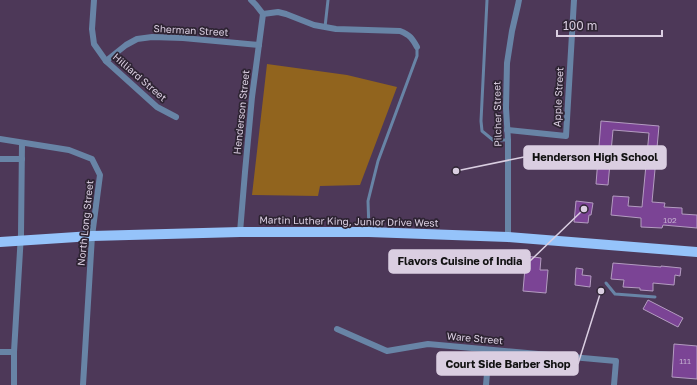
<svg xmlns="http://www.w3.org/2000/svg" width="697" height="385" font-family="'Golos Text',sans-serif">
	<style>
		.green { fill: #91641e }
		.building { fill: #7b4495; stroke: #b49cc1 }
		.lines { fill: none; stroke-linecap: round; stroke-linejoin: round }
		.lane { stroke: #6884a6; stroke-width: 3 }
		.street { stroke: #6884a6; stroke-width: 6 }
		.primary { stroke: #95c3fa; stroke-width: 10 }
		.labels { text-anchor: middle; stroke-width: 3.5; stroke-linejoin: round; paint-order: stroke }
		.number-label { font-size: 8px; fill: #c2acce }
		.street-label { font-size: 10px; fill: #dacee1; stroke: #2e2433 }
		.leader { fill: none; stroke: #dacee1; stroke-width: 1.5 }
		.callout-dot { fill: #dacee1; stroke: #2e2433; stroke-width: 1.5 }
		.callout { fill: #dacee1; stroke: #dacee1; stroke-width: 1.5 }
		.callout-label { font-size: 11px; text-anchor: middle; font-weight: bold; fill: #111 }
	</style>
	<rect width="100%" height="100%" fill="#4d3858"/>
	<path class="green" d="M267,64L347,75L397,87L360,185L320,186L318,196L252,195Z"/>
	<g class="building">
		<path d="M601,121L659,126L652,202L665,203L664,207L682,208V214L697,215V228L663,225L662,228L641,227V218L611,215L613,196L629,197L628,206L642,207L649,133L613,130L608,185L596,184Z"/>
		<path d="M576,201L593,203L591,215H589L588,223L574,222Z"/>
		<path d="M526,256L541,258L540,270H548L546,293L523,291Z"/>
		<path d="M613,263L661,267V266L681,268L680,276L675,275L674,285L653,283V291L640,290V288L623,287L624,280L611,279Z"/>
		<path d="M576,268L583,269L582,275L591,276L590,287L575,285Z"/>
		<path d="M648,300L683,318L678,327L643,309Z"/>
		<path d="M674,344L697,346V379L672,377Z"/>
	</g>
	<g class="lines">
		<g class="lane">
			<path d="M487,0L481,121L482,131L493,140H508"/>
			<path d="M325,27L328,0"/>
			<path d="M369,230L368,201L378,161L417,56V47"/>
			<path d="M606,283L615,294L655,297"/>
		</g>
		<g class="street">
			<path d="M94,0L92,29L94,44L106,61L157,107L176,117"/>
			<path d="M263,14L278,12L286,14L314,25L336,29L400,31C410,35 412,38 417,47"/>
			<path d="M106,61L126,45L137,39L152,37L183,38L259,45"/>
			<path d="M507,130L566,136L574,0"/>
			<path d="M0,139L69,150L92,159L100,175L92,236L83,385"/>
			<path d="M0,159H22"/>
			<path d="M240,232L245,172L252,97L263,14L256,5L251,0"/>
			<path d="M508,237V140L506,108L507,63L512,31L518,5L519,0"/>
			<path d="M337,329L387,351L428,344L616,361L614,385"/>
			<path d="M0,352H14"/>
			<path d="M14,385V352L21,234L22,143"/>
			<path d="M486,385L489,350"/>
		</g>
		<path class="primary" d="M0,242L92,236L240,232H369L508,237L697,252"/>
	</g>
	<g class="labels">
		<g class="number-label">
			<text x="670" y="223">102</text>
			<text x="685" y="364">111</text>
		</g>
		<g class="street-label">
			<text transform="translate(191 30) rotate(3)" y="4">Sherman Street</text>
			<text transform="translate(140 77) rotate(41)" y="4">Hilliard Street</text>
			<text transform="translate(558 97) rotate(-87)" y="4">Apple Street</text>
			<text transform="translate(241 112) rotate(-84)" y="4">Henderson Street</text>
			<text transform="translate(497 114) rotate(-91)" y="4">Pilcher Street</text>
			<text transform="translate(349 221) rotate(1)" y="4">Martin Luther King, Junior Drive West</text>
			<text transform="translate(85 223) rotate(-84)" y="4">North Long Street</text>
			<text transform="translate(475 338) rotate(5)" y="4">Ware Street</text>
		</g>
	</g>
	<path class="leader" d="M456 171L524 157M584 209L530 261M601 291L578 364"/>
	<g class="callout-dot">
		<circle cx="456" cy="171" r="4"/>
		<circle cx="584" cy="209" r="4"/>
		<circle cx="601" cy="291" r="4"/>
	</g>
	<g class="callout">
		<rect x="524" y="146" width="142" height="23" rx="4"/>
		<rect x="389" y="250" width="141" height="23" rx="4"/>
		<rect x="437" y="352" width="141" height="23" rx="4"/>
	</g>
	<g class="callout-label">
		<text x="595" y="161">Henderson High School</text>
		<text x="460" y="265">Flavors Cuisine of India</text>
		<text x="508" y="368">Court Side Barber Shop</text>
	</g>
	<path d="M557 30v6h105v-6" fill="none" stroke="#dacee1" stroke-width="2"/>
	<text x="563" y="30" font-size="12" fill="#dacee1" stroke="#2e2433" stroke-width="3" paint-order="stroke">100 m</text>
</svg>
